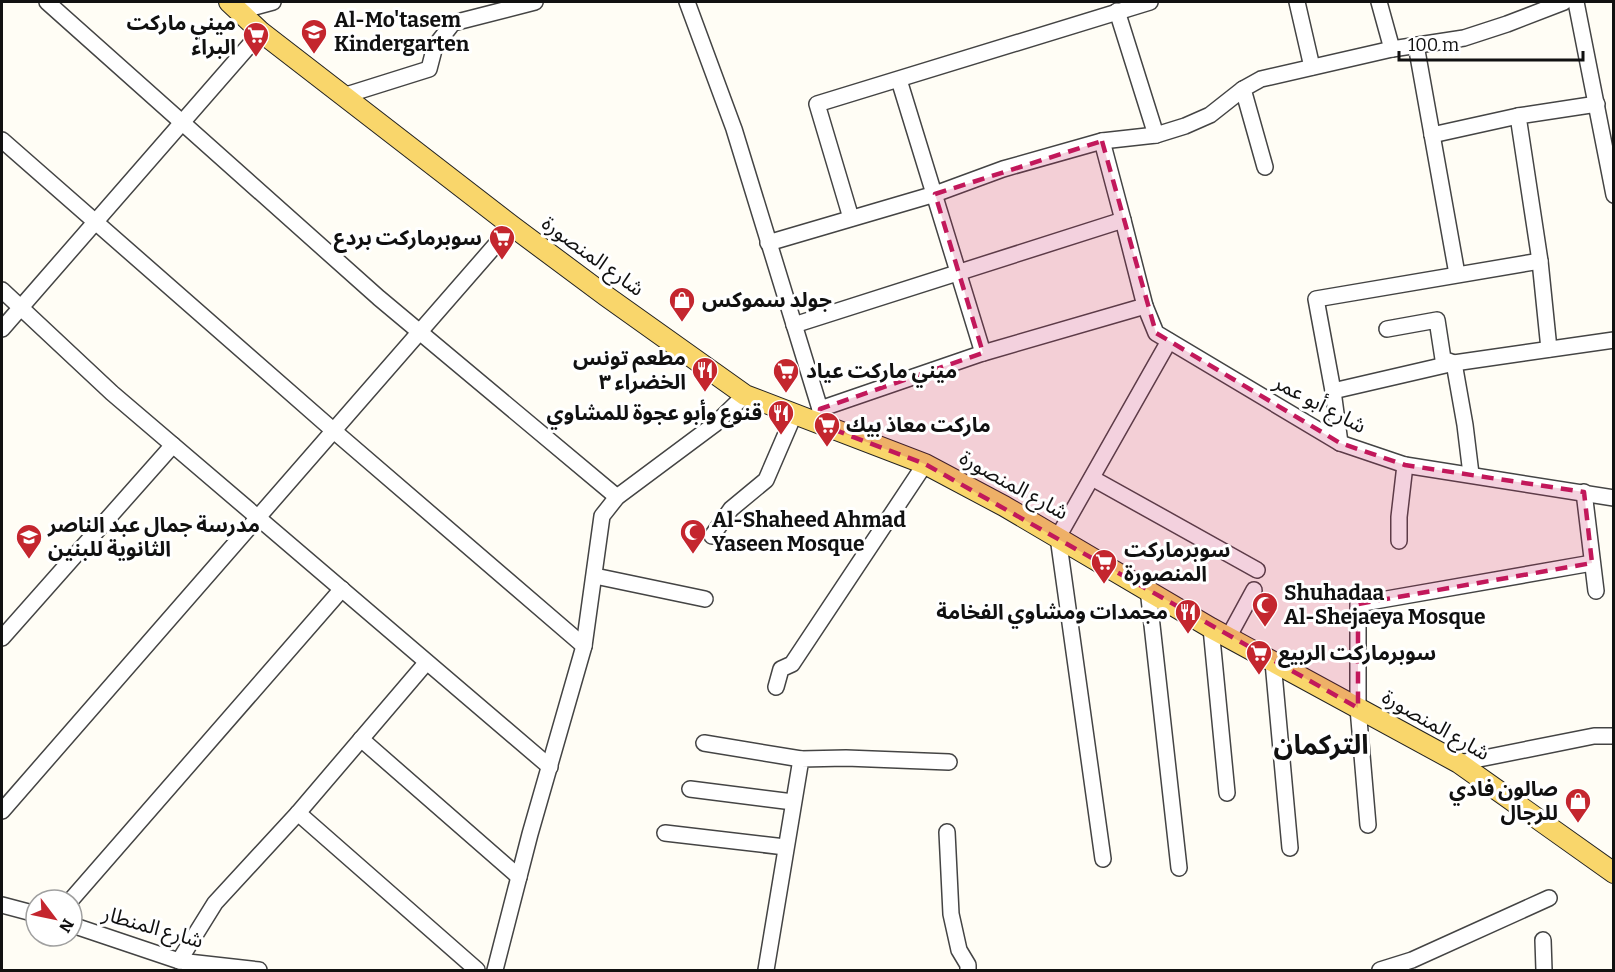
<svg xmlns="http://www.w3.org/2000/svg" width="1615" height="972" font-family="Bitter,'Noto Sans Arabic',serif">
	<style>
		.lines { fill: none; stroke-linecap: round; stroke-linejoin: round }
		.minor-casing { stroke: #444; stroke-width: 18 }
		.major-casing { stroke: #222; stroke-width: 22 }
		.minor { stroke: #fff; stroke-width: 15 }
		.major { stroke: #f9d66b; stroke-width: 20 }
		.marked { fill: #c2185b; fill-opacity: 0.2; stroke: #c2185b; stroke-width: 4.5; stroke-dasharray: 12 8; stroke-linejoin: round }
		.labels { text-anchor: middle; stroke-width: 6; stroke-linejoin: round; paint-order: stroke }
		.poi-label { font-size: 21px; font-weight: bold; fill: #111; stroke: #fff; text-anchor: start }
		.street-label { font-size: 21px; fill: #111; stroke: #fff }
		.district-label { font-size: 27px; font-weight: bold; fill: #111; stroke: #fff }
	</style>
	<rect width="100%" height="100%" fill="#fffdf5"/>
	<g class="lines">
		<g class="minor-casing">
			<g id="minor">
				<path d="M47,2L379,298L617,497"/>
				<path d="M687,2L734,129L820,409L819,418"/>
				<path d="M1297,2L1312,67"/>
				<path d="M1379,2L1392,49"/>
				<path d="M1576,2L1614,195"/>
				<path d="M240,11L273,2"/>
				<path d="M1117,11L1156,135"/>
				<path d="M1416,45L1457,274"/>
				<path d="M899,80L983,353"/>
				<path d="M343,96L429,69L435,46L453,23L535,2"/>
				<path d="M1432,135L1518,116"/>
				<path d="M2,140L334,431L584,646"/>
				<path d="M1102,141L1123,220"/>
				<path d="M1265,167L1243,89L1261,79L1392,49L1464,38L1507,24L1564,2"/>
				<path d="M851,218L817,104L1150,2"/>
				<path d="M768,243L935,194L1003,169L1102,141L1156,135L1185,126L1210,115L1243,89"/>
				<path d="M2,290L112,393L550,767"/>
				<path d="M1145,306L1156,333L1340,443L1405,465L1614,498"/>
				<path d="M794,325L1123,220L1145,306L983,353L820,409"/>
				<path d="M2,329L261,32"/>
				<path d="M1387,329L1437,320L1443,359L1454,363L1465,425L1471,474"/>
				<path d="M1549,349L1540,261L1518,116L1597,104"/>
				<path d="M1333,391L1454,363L1614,340"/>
				<path d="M1340,443L1333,391L1316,299L1540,261"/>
				<path d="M1092,478L1257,570"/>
				<path d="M1584,492L1596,591"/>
				<path d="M712,536L731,509L766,480L794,415"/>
				<path d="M1399,541V517L1405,465"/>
				<path d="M595,576L705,599"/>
				<path d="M1148,589L1179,868"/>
				<path d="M1211,628L1227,793"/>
				<path d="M1229,636L1254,590"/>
				<path d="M2,638L173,445"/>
				<path d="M1273,662L1290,848"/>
				<path d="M776,687L781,669L792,664L925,464"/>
				<path d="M361,739L519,877"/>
				<path d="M704,743L801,759"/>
				<path d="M1459,763L1594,736H1614"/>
				<path d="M690,789L793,802"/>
				<path d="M2,811L512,226"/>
				<path d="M298,813L477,970"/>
				<path d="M1368,825L1358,708V604L1592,563"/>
				<path d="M947,832L951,914L959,950L968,965V970"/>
				<path d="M665,833L785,847"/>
				<path d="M1103,859L1058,537L1169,341"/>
				<path d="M71,900L342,589"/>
				<path d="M2,905L36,914"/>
				<path d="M72,925L179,961L259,970"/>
				<path d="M1543,940L1544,970"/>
				<path d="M179,961L215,903L298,813L426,663"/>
				<path d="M495,970L530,834L584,646L602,516L617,497L715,424L745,395"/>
				<path d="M766,970L801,759L846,758L949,762"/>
				<path d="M1380,970L1412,960L1549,898"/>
			</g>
		</g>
		<g class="major-casing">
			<path id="major" d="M229,2L261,32L512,226L606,296L745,395L925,464L1004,506L1211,628L1459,763L1614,873"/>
		</g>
		<use href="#minor" class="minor"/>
		<use href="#major" class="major"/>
	</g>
	<path class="marked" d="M1102,141L1156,333L1340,443L1405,465L1584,492L1592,563L1358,604V708L925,464L819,424L820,409L983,353L935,194Z"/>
	<defs>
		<g id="school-pin" transform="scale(1.35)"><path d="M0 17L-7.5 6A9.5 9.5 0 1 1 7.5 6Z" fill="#c4262e" stroke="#fff"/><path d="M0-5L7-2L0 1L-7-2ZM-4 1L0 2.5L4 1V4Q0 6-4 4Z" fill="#fff"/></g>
		<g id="supermarket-pin" transform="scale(1.35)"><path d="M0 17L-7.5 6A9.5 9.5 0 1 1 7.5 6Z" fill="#c4262e" stroke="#fff"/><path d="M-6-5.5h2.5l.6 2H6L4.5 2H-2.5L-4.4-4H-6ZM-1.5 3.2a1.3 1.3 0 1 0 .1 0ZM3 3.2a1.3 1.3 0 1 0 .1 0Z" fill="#fff"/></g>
		<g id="shop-pin" transform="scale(1.35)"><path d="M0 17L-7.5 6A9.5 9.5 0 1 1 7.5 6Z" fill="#c4262e" stroke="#fff"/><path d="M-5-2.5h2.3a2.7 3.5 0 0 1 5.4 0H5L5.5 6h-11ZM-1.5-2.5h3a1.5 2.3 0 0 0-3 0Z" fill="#fff"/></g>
		<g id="restaurant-pin" transform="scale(1.35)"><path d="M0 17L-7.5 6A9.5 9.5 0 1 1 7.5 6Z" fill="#c4262e" stroke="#fff"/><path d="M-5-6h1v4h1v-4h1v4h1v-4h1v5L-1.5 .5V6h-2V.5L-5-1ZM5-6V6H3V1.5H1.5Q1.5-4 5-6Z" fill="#fff"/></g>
		<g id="mosque-pin" transform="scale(1.35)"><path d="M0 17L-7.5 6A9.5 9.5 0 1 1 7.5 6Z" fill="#c4262e" stroke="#fff"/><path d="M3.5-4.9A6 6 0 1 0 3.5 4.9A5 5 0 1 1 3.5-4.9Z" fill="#fff"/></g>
	</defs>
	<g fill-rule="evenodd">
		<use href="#school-pin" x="314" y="32"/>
		<use href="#supermarket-pin" x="256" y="35"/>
		<use href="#supermarket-pin" x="502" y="238"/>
		<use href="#shop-pin" x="682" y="300"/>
		<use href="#restaurant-pin" x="705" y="370"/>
		<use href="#supermarket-pin" x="786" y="371"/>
		<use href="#restaurant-pin" x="781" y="413"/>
		<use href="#supermarket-pin" x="827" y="425"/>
		<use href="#mosque-pin" x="693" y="532"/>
		<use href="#school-pin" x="29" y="537"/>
		<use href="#supermarket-pin" x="1104" y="562"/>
		<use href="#mosque-pin" x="1265" y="605"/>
		<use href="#restaurant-pin" x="1188" y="612"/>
		<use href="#supermarket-pin" x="1259" y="653"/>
		<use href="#shop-pin" x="1578" y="801"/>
	</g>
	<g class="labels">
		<g class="poi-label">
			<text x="334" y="27">Al-Mo'tasem<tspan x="334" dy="24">Kindergarten</tspan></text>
			<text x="236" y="30" text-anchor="end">ميني ماركت<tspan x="236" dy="24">البراء</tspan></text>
			<text x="482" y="245" text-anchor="end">سوبرماركت بردع</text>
			<text x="702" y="307">جولد سموكس</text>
			<text x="686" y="365" text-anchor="end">مطعم تونس<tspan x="686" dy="24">الخضراء ٣</tspan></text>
			<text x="806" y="378">ميني ماركت عياد</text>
			<text x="762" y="420" text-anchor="end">قنوع وأبو عجوة للمشاوي</text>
			<text x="846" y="432">ماركت معاذ بيك</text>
			<text x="712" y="527">Al-Shaheed Ahmad<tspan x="712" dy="24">Yaseen Mosque</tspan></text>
			<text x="48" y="532">مدرسة جمال عبد الناصر<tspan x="48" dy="24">الثانوية للبنين</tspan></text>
			<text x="1124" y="557">سوبرماركت<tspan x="1124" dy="24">المنصورة</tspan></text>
			<text x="1284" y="600">Shuhadaa<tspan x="1284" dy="24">Al-Shejaeya Mosque</tspan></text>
			<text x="1168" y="619" text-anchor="end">مجمدات ومشاوي الفخامة</text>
			<text x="1278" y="660">سوبرماركت الربيع</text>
			<text x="1558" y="796" text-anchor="end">صالون فادي<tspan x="1558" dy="24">للرجال</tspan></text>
		</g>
		<g class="street-label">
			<text transform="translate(593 256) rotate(36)" y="7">شارع المنصورة</text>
			<text transform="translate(1320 404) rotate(28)" y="7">شارع أبو عمر</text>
			<text transform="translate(1014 485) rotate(29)" y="7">شارع المنصورة</text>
			<text transform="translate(1436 725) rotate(30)" y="7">شارع المنصورة</text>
			<text transform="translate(153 927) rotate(16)" y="7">شارع المنطار</text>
		</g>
		<g class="district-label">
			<text x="1321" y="754">التركمان</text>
		</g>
	</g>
	<rect width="1615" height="972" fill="none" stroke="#111111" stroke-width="6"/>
	<g transform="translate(54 918) rotate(122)"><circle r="28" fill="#ffffff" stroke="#a0a0a0" stroke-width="1.5"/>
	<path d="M0-4.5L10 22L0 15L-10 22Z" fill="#c4262e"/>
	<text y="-9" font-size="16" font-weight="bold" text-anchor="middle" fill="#111111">N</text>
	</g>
	<path d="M1399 51v9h184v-9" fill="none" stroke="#111111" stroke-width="3"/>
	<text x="1408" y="51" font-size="18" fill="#111111" stroke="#ffffff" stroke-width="4.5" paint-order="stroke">100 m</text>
</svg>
